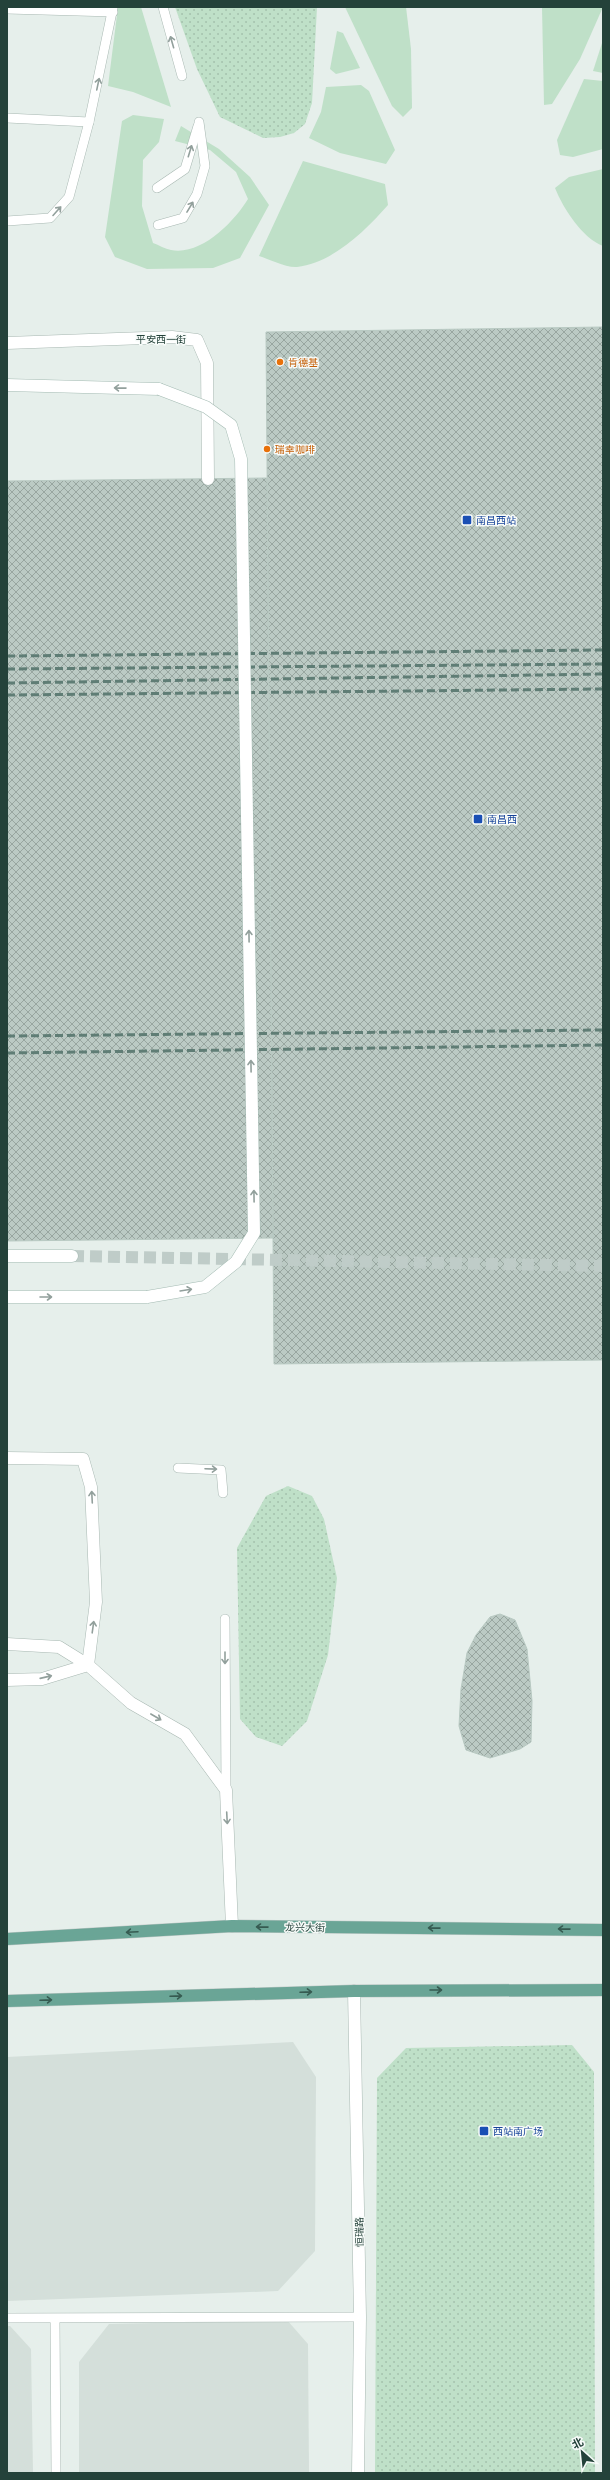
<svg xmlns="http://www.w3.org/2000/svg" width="610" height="2480" font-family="'Fira Sans Condensed','Noto Sans SC',sans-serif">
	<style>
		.built { fill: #d4dfda }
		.grass { fill: #bfe0c8 }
		.park { fill: url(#park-dots) }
		.building { fill: url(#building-cross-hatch); stroke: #b8c9c2 }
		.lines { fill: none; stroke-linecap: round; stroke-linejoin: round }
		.secondary-tunnel { stroke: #bfccc8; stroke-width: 12; stroke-dasharray: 12 6; stroke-linecap: butt }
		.lane-casing { stroke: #a8b8b2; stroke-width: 10 }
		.street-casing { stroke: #a8b8b2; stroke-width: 13 }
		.secondary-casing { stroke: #a4bbb3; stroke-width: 13 }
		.primary-casing { stroke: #c2cac8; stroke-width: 13 }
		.lane { stroke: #fff; stroke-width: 9 }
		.street { stroke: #fff; stroke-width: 12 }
		.secondary { stroke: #fff; stroke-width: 12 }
		.primary { stroke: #6aa596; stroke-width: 12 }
		.rail { stroke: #5f7d75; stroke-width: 3; stroke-dasharray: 8 4; stroke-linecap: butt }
		.secondary-bridge-casing { stroke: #a4bbb3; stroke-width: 13; stroke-linecap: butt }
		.secondary-bridge { stroke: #fff; stroke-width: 12 }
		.oneway { stroke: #92a09c }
		.oneway2 { stroke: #365b51 }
		.food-dot { fill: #e8710a; stroke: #f7fbf9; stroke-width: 1.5 }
		.transit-dot { fill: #1a4fb4; stroke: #f7fbf9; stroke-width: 1.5 }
		.labels { text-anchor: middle; stroke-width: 3; stroke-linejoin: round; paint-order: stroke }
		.street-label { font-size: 10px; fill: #24423a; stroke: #f7fbf9 }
		.food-label { font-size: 10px; fill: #c56008; stroke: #f7fbf9; text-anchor: start }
		.transit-label { font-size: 10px; fill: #164399; stroke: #f7fbf9; text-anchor: start }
	</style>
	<defs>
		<pattern id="park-dots" width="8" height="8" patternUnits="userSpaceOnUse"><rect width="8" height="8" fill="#bfe0c8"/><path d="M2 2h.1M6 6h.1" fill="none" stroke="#a4c1ad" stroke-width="1.8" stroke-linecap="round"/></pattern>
		<pattern id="building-cross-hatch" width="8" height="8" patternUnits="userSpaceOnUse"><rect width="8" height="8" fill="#bbcac4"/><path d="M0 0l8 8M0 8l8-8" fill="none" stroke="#98a6a0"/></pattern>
	</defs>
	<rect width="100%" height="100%" fill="#e6efeb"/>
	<g class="built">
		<path d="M293,2042L316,2077L315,2251L278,2291L7,2301V2057Z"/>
		<path d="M287,2320L308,2344L309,2473H79V2362L109,2324Z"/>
		<path d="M7,2326H10L31,2349L33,2473H7Z"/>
	</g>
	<g class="grass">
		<path d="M118,7H141L171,107L133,92L108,86Z"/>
		<path d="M345,7H406L411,49L412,108L403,117L392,106Z"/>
		<path d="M542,7H603L580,59L552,104L544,105Z"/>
		<path d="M337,31L343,33L360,68L336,74L330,69Z"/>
		<path d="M603,40V73L593,71Z"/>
		<path d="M584,79L603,81V149L573,157L560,155L557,140Z"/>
		<path d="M361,85L369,91L395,150L386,164L340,153L309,138L321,112L326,87Z"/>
		<path d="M133,115L164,119L159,142L143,160L142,206L153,243C159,245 165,249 171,250C201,256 234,222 248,199L236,172L210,150L175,141L181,126L219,149L250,177L269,205L240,258L213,268L147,269L115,257L105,237L122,121Z"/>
		<path d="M303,161L385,184L388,205C366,230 333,263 297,267C286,268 269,259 259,256Z"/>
		<path d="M603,169V246C582,238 563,208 555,188L569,177Z"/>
	</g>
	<g class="park">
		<path d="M175,7H317L312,103L305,124L294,133L280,137L263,138L220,117L197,69Z"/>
		<path d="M288,1486L312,1496L324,1519L337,1578L328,1655L307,1721L282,1746L256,1737L240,1719L237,1548L266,1496Z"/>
		<path d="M572,2045L594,2072L595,2473H375L377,2078L406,2048Z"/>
	</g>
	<g class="building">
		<path d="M603,327V1360L274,1364L266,332Z"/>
		<path d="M267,478L273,1238L7,1241V481Z"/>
		<path d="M500,1614L515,1620L527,1649L532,1701L531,1742L520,1749L490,1758L466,1750L459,1726L461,1689L467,1653L476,1635L490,1617Z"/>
	</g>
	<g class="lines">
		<path class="secondary-tunnel" d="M72,1256L603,1266"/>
		<g class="lane-casing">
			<g id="lane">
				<path d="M163,7L182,76"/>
				<path d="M7,9L113,12"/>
				<path d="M7,118L89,122"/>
				<path d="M157,188L185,169L198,126"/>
				<path d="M7,221L50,218L69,197L89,122L113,7"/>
				<path d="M158,225L183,218L197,194L205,166L199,122"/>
				<path d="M178,1468L221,1470L223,1493"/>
				<path d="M225,1619L226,1790"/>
				<path d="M7,2318L360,2317"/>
				<path d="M55,2319L56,2473"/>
			</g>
		</g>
		<g class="street-casing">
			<g id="street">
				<path d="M7,343L172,337L197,340L207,363L208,479"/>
				<path d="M7,1458L83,1459L91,1487L96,1602L88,1665L59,1647L7,1644"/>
				<path d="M7,1680L42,1679L88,1665L131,1703L185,1734L226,1790L232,1926"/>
				<path d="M354,1991L360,2317L358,2473"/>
			</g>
		</g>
		<g class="secondary-casing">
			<g id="secondary">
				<path d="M7,385L159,389"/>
				<path d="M7,1256H72"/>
				<path d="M7,1297H147"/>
			</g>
		</g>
		<g class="primary-casing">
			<g id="primary">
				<path d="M7,1939L232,1926L603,1930"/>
				<path d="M7,2001L354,1991L603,1990"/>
			</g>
		</g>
		<use href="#lane" class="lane"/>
		<use href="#street" class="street"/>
		<use href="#secondary" class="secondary"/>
		<use href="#primary" class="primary"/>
		<g class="rail">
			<path d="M7,656L603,650"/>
			<path d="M7,669L603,664"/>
			<path d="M7,683L603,674"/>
			<path d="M7,695L603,689"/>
			<path d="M7,1036L603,1030"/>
			<path d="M7,1053L603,1045"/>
		</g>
		<g class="secondary-bridge-casing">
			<path id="secondary-bridge" d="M147,1297L205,1287L236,1262L254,1233L241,459L231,425L206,407L159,389"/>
		</g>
		<use href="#secondary-bridge" class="secondary-bridge"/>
	</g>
	<defs><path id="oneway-shaft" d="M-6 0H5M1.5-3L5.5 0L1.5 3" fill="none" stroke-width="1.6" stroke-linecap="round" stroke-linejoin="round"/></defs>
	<g class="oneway">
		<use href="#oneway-shaft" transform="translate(172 42) rotate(-106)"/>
		<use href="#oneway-shaft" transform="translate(98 84) rotate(-78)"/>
		<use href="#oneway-shaft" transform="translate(190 151) rotate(-73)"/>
		<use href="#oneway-shaft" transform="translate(190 207) rotate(-59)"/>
		<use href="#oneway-shaft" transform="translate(57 211) rotate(-48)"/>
		<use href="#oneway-shaft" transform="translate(120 388) rotate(-179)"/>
		<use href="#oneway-shaft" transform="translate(249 936) rotate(-91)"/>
		<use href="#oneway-shaft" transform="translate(251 1066) rotate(-91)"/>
		<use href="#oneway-shaft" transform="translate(254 1196) rotate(-91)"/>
		<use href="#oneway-shaft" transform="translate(186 1290) rotate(-9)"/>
		<use href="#oneway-shaft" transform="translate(46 1297)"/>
		<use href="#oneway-shaft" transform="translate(211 1469) rotate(2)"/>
		<use href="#oneway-shaft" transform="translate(92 1497) rotate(-93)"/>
		<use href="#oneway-shaft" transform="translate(93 1627) rotate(-82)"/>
		<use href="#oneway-shaft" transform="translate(225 1658) rotate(90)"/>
		<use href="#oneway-shaft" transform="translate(46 1677) rotate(-13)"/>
		<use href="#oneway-shaft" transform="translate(156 1717) rotate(30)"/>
		<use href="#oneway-shaft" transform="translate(227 1818) rotate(87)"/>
	</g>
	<g class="oneway2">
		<use href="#oneway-shaft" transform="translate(262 1927) rotate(-179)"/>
		<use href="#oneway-shaft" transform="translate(434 1928) rotate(-179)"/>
		<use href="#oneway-shaft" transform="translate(564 1929) rotate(-179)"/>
		<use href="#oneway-shaft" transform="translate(132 1932) rotate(177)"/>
		<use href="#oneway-shaft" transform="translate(436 1990)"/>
		<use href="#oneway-shaft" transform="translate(306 1992) rotate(-2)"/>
		<use href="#oneway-shaft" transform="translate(176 1996) rotate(-2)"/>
		<use href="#oneway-shaft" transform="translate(46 2000) rotate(-2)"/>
	</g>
	<g class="food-dot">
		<circle cx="280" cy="362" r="4"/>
		<circle cx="267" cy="449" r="4"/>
	</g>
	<g class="transit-dot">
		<rect x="462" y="515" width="10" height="10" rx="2"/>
		<rect x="473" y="814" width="10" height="10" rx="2"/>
		<rect x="479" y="2126" width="10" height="10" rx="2"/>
	</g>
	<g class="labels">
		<g class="street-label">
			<text x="161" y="343">平安西一街</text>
			<text transform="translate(305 1927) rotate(1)" y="4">龙兴大街</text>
			<text transform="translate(359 2232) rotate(-91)" y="4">恒瑞路</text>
		</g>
		<g class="food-label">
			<text x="288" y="366">肯德基</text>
			<text x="275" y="453">瑞幸咖啡</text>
		</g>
		<g class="transit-label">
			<text x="476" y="524">南昌西站</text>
			<text x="487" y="823">南昌西</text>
			<text x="493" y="2135">西站南广场</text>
		</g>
	</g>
	<rect width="610" height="2480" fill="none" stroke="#24423a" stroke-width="16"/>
	<g transform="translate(582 2452) rotate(333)" stroke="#f7fbf9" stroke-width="3" paint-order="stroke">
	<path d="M0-3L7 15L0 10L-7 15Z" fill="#24423a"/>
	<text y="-6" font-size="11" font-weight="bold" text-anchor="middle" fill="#24423a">北</text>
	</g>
</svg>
